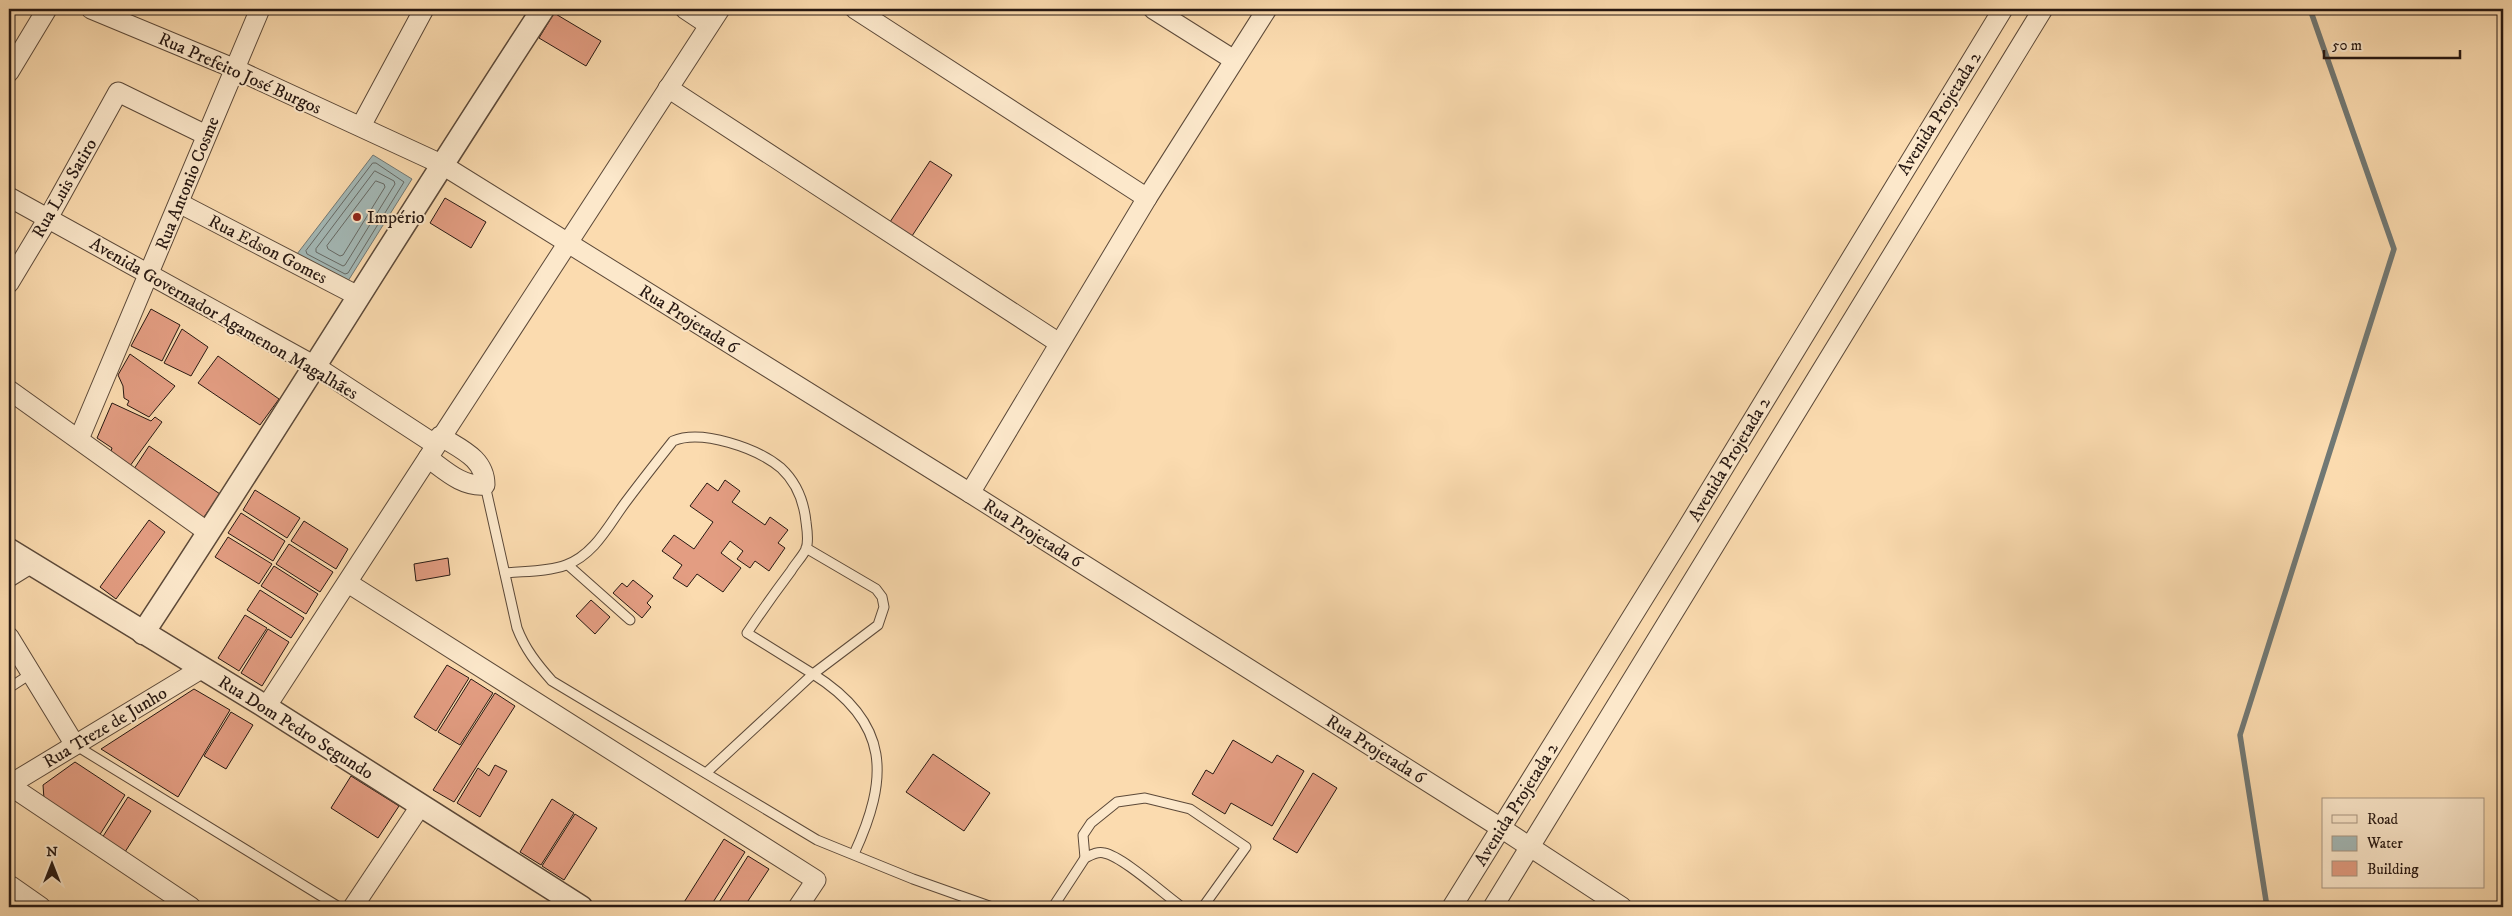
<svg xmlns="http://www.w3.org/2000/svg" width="2512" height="916" font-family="'IM FELL DW Pica',serif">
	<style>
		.water { fill: #a3b8b6; stroke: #717874 }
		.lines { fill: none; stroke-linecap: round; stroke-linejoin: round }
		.shore { stroke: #656864; stroke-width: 1 }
		.stream { stroke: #717874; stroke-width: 5.5 }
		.building { fill: #e39d82; stroke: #271812 }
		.service-casing { stroke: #5c4939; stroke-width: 11 }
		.minor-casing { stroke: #5c4939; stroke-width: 21 }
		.tertiary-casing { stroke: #5c4939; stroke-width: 25 }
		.service { stroke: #fce8cb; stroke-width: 9 }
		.minor { stroke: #fce8cb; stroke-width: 19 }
		.tertiary { stroke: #fce8cb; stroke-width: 22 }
		.poi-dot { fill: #8f2418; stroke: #fce8cb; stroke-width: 2 }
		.labels { text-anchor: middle; stroke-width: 4; stroke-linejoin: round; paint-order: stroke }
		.street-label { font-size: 18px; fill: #271812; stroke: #fce8cb }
		.poi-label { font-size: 18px; fill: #271812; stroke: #fce8cb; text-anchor: start }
	</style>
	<rect width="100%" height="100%" fill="#fbdbaf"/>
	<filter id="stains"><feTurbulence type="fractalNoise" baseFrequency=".004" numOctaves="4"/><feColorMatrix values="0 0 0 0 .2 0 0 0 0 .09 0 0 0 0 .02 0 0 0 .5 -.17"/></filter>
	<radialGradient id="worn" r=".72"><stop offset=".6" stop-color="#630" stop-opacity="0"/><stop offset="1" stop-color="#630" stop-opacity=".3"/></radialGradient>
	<path class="water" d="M373,155L412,179L348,281L297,254Z"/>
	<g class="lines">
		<g class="shore">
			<path d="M373,163H376L404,182L348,273L345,274L307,254L306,251Z"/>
			<path d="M375,171L394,181L395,184L345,265L343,266L316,252V249Z"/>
			<path d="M376,181L384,184L385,187L343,255L340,256L328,249L327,246Z"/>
		</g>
		<path class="stream" d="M2267,907L2240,735L2394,249L2310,9"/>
	</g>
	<g class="building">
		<path d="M554,13L601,41L586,66L539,38Z"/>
		<path d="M930,161L952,175L912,236L890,222Z"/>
		<path d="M445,198L486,222L471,248L430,223Z"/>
		<path d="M151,309L180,325L162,361L131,346Z"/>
		<path d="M182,329L208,347L191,376L164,363Z"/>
		<path d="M130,354L175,386L149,417L127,405L129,401L124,398L123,386L118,375Z"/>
		<path d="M218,356L279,399L260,425L198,383Z"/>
		<path d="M112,403L151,421L155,417L162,422L127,470L109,458L112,448L97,438Z"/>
		<path d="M149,446L220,494L202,520L132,472Z"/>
		<path d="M725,480L740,491L732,502L765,525L770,517L788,530L778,543L785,548L769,571L755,561L750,568L737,559L743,551L730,541L721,553L741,568L723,592L697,574L687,587L673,578L682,565L662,551L674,535L694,549L713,522L690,506L707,483L718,491Z"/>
		<path d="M255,490L300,518L287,538L243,510Z"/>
		<path d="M241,513L285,541L273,561L228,533Z"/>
		<path d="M149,520L165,532L116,599L100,587Z"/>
		<path d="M304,521L348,549L336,569L291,541Z"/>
		<path d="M228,537L272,564L259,584L215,557Z"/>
		<path d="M289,544L333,572L320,592L276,564Z"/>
		<path d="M448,558L450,575L416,581L414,564Z"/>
		<path d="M274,566L318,594L306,614L261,586Z"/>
		<path d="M633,580L653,596L647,603L651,607L642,618L613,593L622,583L627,587Z"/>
		<path d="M260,590L304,618L291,638L247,610Z"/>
		<path d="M591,600L610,617L595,634L576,616Z"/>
		<path d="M245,615L267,628L239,671L218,658Z"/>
		<path d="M268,629L289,642L262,686L241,673Z"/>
		<path d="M447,665L469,678L436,731L414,717Z"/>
		<path d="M471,679L493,693L460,745L438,732Z"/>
		<path d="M194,689L230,710L178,797L101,749Z"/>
		<path d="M495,693L515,706L454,802L433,790Z"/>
		<path d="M231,712L253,725L226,769L204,756Z"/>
		<path d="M1233,740L1272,763L1277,755L1304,771L1272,826L1231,803L1225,814L1192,794L1206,770L1213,774Z"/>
		<path d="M933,754L990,793L964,831L906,792Z"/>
		<path d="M75,762L125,795L99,836L44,799L43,785Z"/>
		<path d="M495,765L507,771L480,817L457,803L478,768L489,776Z"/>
		<path d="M1313,773L1337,788L1297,853L1273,839Z"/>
		<path d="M351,776L399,806L378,838L331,808Z"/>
		<path d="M128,797L151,811L125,852L102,838Z"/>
		<path d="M552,799L574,813L541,865L520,852Z"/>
		<path d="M575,814L597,828L564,880L542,866Z"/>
		<path d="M724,839L745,852L710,907H681Z"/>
		<path d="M748,856L769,869L744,907H716Z"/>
	</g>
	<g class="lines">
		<g class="service-casing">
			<g id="service">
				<path d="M485,485L517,628C525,649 537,664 552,681L817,840L913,879L992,907"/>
				<path d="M568,565L630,620"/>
				<path d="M505,573C525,571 547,572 566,565C596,554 610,522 628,499C643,479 658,460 673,441C702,429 757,448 781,468C796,482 804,502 806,522C807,529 809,541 806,549C803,556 795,564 791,571C776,591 761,612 747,633L813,674L878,625L884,607L882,597L876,589L806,548"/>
				<path d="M9,688L32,673"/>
				<path d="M75,745L339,907"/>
				<path d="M706,773L813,674C891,723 889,778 854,854"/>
				<path d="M1085,858L1083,835L1091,823L1117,802L1145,798L1190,809L1246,847L1203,907"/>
				<path d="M1053,907L1085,858C1091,855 1098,851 1104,853C1122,856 1165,895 1182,907"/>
			</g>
		</g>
		<g class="minor-casing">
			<g id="minor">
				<path d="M91,9L233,68L441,164L970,493L1501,828L1622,907"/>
				<path d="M685,9L709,25"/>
				<path d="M855,9L1147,198"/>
				<path d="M1153,9L1234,60"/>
				<path d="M9,72L47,9"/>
				<path d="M668,88L1059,343"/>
				<path d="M361,126L424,9"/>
				<path d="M9,197L315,366L436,445"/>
				<path d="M179,203L358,296"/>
				<path d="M9,283L47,220L118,92L206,135"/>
				<path d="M9,390L209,533"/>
				<path d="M79,439L260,9"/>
				<path d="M428,458C446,471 462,487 485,485C485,458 460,449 440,436"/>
				<path d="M970,493L1147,198L1267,9"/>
				<path d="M9,577L30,564"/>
				<path d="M348,583L816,880L798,907"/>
				<path d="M9,637L75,745"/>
				<path d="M266,707L720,9"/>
				<path d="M9,785L201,669"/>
				<path d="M9,785L191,907"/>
				<path d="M9,887L11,886L41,907"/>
				<path d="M353,907L421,805"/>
				<path d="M1452,907L1684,533L2003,9"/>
				<path d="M1493,907L2043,9"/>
			</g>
		</g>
		<g class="tertiary-casing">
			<g id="tertiary">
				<path d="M9,550L266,707L581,907"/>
				<path d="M143,633C279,427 407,216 543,9"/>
			</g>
		</g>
		<use href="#service" class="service"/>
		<use href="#minor" class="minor"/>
		<use href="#tertiary" class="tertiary"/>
	</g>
	<circle class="poi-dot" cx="357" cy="217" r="5"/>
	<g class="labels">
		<g class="street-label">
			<text transform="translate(240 73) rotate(24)" y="6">Rua Prefeito José Burgos</text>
			<text transform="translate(1939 113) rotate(-58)" y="6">Avenida Projetada 2</text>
			<text transform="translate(187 183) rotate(-68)" y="6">Rua Antonio Cosme</text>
			<text transform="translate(64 188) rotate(-60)" y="6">Rua Luis Satiro</text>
			<text transform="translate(268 249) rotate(27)" y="6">Rua Edson Gomes</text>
			<text transform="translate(224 318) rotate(30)" y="6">Avenida Governador Agamenon Magalhães</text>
			<text transform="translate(689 319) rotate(32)" y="6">Rua Projetada 6</text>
			<text transform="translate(1729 459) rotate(-59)" y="6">Avenida Projetada 2</text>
			<text transform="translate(1033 533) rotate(32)" y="6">Rua Projetada 6</text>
			<text transform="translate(105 727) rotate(-31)" y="6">Rua Treze de Junho</text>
			<text transform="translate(296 727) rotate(32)" y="6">Rua Dom Pedro Segundo</text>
			<text transform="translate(1376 749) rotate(32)" y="6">Rua Projetada 6</text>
			<text transform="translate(1516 804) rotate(-58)" y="6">Avenida Projetada 2</text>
		</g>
		<g class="poi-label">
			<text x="367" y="223">Império</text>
		</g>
	</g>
	<rect width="2512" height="916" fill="none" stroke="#fbdbaf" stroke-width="30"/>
	<rect x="10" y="10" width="2492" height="896" fill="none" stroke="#271812" stroke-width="2.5"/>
	<rect x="15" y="15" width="2482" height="886" fill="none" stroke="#271812"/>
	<rect x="2322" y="798" width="162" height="90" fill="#fce8cb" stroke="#a79581"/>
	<rect x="2332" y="815" width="25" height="8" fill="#fce8cb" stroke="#a79581"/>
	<text x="2367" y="824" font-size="15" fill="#271812">Road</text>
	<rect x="2332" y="836" width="25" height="15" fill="#a3b8b6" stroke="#a79581"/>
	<text x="2367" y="848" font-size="15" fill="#271812">Water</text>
	<rect x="2332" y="861" width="25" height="15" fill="#e39d82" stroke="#a79581"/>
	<text x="2367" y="874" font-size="15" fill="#271812">Building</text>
	<g transform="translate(52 864)" stroke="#fce8cb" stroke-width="4" paint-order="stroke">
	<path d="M0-4L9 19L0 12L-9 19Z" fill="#271812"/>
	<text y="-8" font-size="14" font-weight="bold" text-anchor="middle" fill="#271812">N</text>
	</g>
	<path d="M2324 50v8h136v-8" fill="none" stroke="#271812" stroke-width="2.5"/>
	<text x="2332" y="50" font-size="15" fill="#271812" stroke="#fce8cb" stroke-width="4" paint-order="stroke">50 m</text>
	<rect width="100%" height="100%" filter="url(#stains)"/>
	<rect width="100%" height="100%" fill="url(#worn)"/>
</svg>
